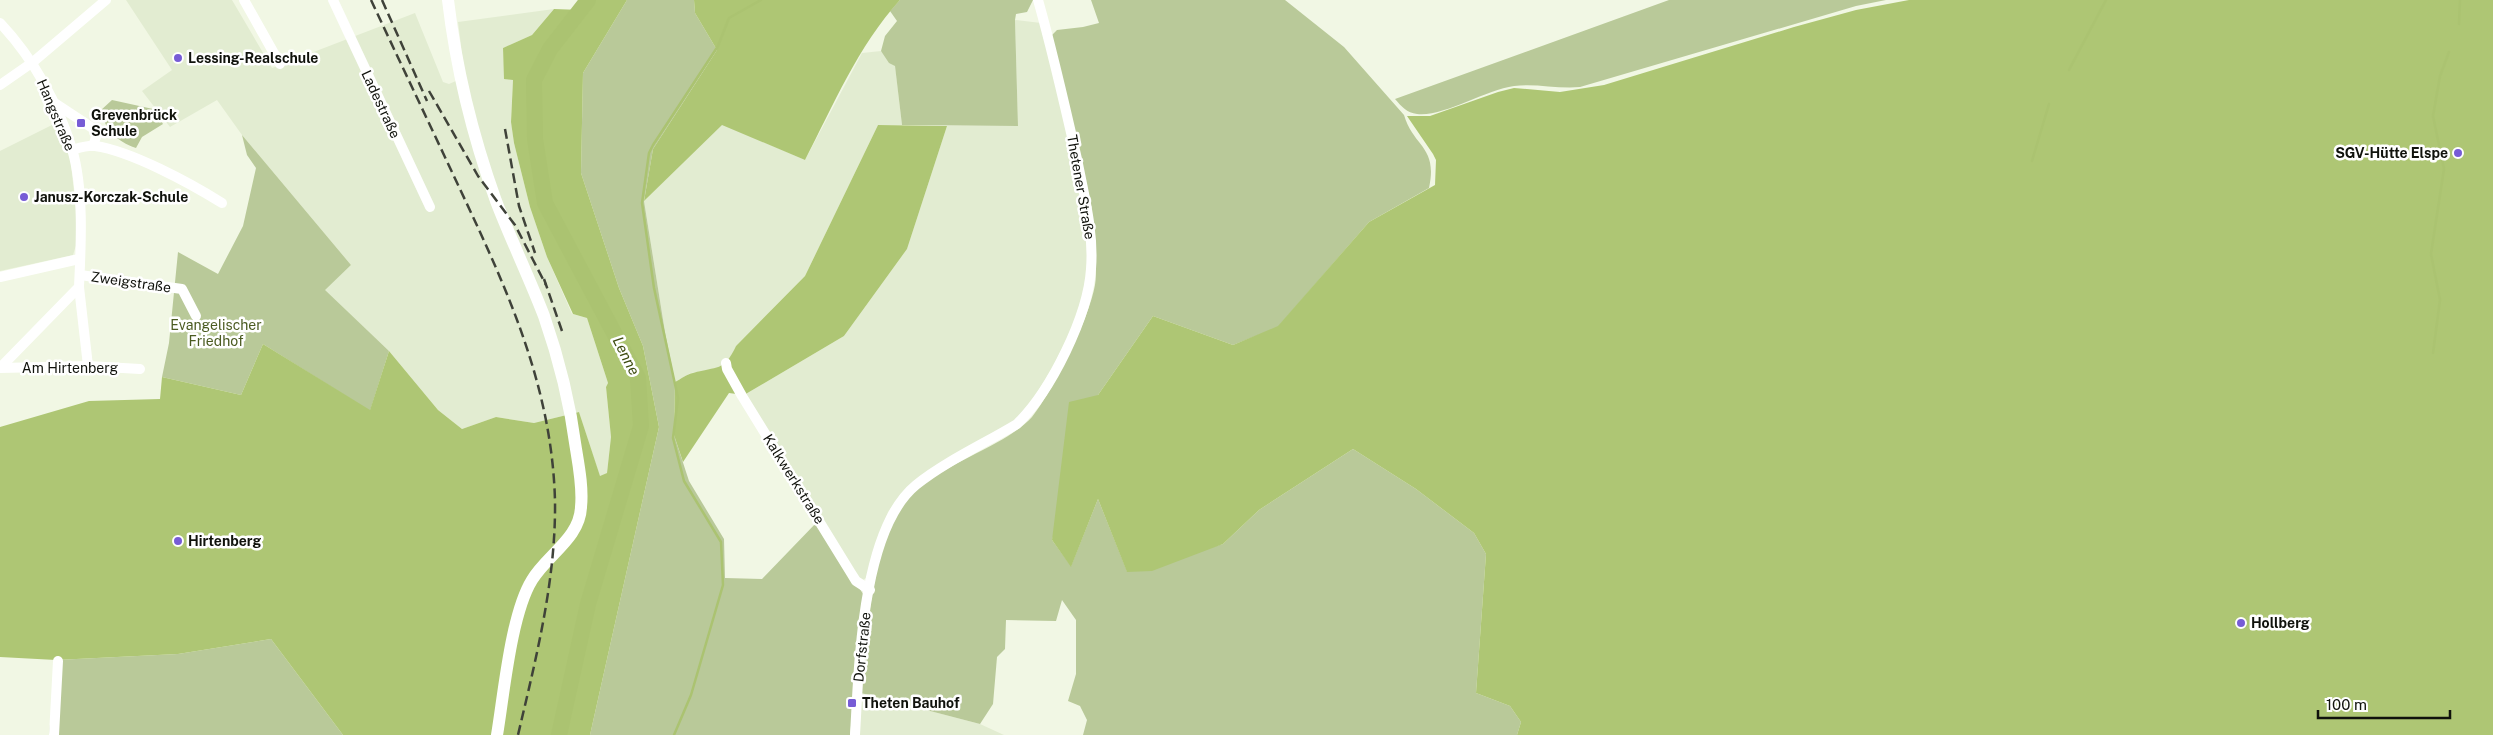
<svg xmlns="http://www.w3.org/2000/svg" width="2493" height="735" font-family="'Public Sans',sans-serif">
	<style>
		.built { fill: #e2ecd1 }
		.green { fill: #b9c999 }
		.forest { fill: #aec674 }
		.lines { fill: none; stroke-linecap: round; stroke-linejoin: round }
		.stream { stroke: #abc371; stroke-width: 2.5 }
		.river { stroke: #abc371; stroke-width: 16 }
		.minor { stroke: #fff; stroke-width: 10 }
		.major { stroke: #fff; stroke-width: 12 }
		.rail { stroke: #3f4239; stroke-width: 2.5; stroke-dasharray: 10 5; stroke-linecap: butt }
		.poi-dot { fill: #775cd6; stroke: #fff; stroke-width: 2 }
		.labels { text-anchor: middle; stroke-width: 5; stroke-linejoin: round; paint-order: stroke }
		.poi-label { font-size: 14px; font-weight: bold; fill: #10120c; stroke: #fff; text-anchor: start }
		.street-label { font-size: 14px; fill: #10120c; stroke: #fff }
		.park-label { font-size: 14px; fill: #4b5b21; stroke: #fff }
		.water-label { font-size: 15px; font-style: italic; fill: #3d4b0f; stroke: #fff }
	</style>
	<rect width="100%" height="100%" fill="#f1f7e4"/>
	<g class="built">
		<path d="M126,0H232L272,68L415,13L443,82L449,84L465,77L458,22L554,9L532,35L503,48L505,79L513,80L511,120L514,143L530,207L547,257L572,314L587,318L608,383L606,387L611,437L607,473L600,477L579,412L534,423L496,417L462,429L438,410L389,351L324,290L351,265L242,135L217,100L170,127L142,91L172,70Z"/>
		<path d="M1015,20L1041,23L1065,115L1084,215L1088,256L1086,282L1077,318L1053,367L1028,407L1009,425L913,483L900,495L888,512L866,578L863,580L857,576L744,395L844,336L907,249L947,126H1018Z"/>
		<path d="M881,51L895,65L902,125H878L805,276L736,346L730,360L716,369L691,373L675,382L665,332L644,201L722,124L805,160L862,53Z"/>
		<path d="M54,124L70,156L79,236L73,255L0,271V151Z"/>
		<path d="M861,693L980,724L1004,735H858Z"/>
	</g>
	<g class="green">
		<path d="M627,0H694L695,13L717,50L653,149L644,201L665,332L675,382L674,435L689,481L724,539L725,578L762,579L817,522L865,597L850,735H590L659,427L643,346L619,288L581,173L583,73Z"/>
		<path d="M900,0H1033L1027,12L1016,14L1015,20L1018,126L902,125L895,66L889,63L881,51L885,36L897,21L890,11Z"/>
		<path d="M1091,0H1285L1344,47L1404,115C1414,148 1438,146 1429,188L1369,222L1278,327L1233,345L1153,316L1098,395L1052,540L1071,566L1098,499L1127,571L1223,544L1259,510L1353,449L1416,489L1474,533L1486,554L1476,693L1510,706L1521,722L1517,735H1083L1087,720L1080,706L1068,701L1076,674V620L1062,600L1056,621L1006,620L1005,649L997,657L993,704L980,724L861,693C867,637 871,541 908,497C928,474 981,453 1008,436C1016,431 1026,424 1032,417C1054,389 1089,319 1095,285C1097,274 1095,262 1095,251L1052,35L1057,30L1083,27L1099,23Z"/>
		<path d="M1669,0H1886L1856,6L1580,87C1557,89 1535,83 1514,86C1485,90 1444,117 1417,114C1407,113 1401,106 1395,99Z"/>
		<path d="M112,100L153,109L163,124L142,137L136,148C116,141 107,131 100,111Z"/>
		<path d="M242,135L351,265L325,290L389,351L370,411L263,344L241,395L162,377L169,343L178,252L218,274L243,226L256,168L247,155Z"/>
		<path d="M271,639L343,735H49L56,660L178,654Z"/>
	</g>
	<g class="forest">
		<path d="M594,0H627L583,73L581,173L619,288L643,346L659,427L590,735H343L271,639L178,654L56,660L0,657V427L89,401L160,399L162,377L241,395L263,344L370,410L389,351L438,410L462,429L496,417L534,423L579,412L600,476L607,473L611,437L606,387L608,383L587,318L573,314L547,257L530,207L514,143L511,122L513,80L504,79L503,48L532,35L554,9L581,10Z"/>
		<path d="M694,0H900C858,46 833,106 805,160L722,125L644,201L653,149L717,50L695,13Z"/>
		<path d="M1909,0H2493V735H1517L1521,722L1510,706L1476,693L1486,554L1474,533L1416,489L1353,449L1259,510L1223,544L1152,571L1127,572L1098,499L1071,567L1052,540L1069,402L1098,395L1153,316L1233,345L1278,326L1369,222L1435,185L1436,160L1433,154L1407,116H1430L1498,92L1514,88L1560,92L1604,85L1794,27L1856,10Z"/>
		<path d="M878,125L947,126L907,249L844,336L744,395L729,393L683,462L674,435L675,382C681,379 687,374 693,373C717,366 724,372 736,346L805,276Z"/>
	</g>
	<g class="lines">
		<g class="stream">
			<path d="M2459,24L2460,0"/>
			<path d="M2069,70L2106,0"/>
			<path d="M2032,161L2049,104"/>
			<path d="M2433,353L2440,300L2431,254L2444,169L2433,116L2440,76L2449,52"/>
			<path d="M674,735L691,695L723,585L721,542L684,481L673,438L678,398L654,288L642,203L649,153L653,145L718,46L729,18L761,0"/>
		</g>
		<path class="river" d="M559,735L588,604L641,426L638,378L545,203L535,139L534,80L550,49L588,0"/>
		<g class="minor">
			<path d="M244,0L280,64"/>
			<path d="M333,0L430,207"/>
			<path d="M0,23C33,58 58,103 72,149C84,189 81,245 79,287L0,368"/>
			<path d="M0,85L33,62L106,0"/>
			<path d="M53,102L94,129L96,137L93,146"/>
			<path d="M72,150C79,148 88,145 95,146C131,151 190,183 222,203"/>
			<path d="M80,275L182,289L196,316"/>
			<path d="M0,277L79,259"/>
			<path d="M79,287L88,366"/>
			<path d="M726,363L727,369L742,396L851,573L856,581L870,590"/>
			<path d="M0,368L88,366L140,369"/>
			<path d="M54,735L58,661"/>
			<path d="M855,735C859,668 861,530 916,485C946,461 984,444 1017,424C1051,391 1088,316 1091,269C1094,232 1084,195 1077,159C1065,106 1053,53 1038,0"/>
		</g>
		<path class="major" d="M448,0C456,68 473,137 496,201C511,240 529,277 544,316C559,359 570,403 576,449C579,467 583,488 581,507C580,538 547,555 532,580C511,614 504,693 497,735"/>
		<g class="rail">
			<path d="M371,0C400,62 430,125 459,187C507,289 552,386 555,501C556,581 536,658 518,735"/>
			<path d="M382,0L427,101"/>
			<path d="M429,91L478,176L515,225L546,285"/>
			<path d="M505,129L519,206L535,253"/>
			<path d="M544,279L562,331"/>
		</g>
	</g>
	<g class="poi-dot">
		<circle cx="178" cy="58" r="5"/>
		<rect x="76" y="118" width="10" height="10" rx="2.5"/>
		<circle cx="2458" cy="153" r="5"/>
		<circle cx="24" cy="197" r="5"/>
		<circle cx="178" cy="541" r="5"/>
		<circle cx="2241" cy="623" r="5"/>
		<rect x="847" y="698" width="10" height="10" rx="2.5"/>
	</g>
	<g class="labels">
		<g class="poi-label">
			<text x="188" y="63">Lessing-Realschule</text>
			<text x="91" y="120">Grevenbrück<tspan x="91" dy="16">Schule</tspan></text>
			<text x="2448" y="158" text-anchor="end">SGV-Hütte Elspe</text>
			<text x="34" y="202">Janusz-Korczak-Schule</text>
			<text x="188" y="546">Hirtenberg</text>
			<text x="2251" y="628">Hollberg</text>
			<text x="862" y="708">Theten Bauhof</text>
		</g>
		<g class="street-label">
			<text transform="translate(381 104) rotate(65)" y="5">Ladestraße</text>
			<text transform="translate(56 115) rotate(67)" y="5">Hangstraße</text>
			<text transform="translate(1081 187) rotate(80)" y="5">Thetener Straße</text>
			<text transform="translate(131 282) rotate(8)" y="5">Zweigstraße</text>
			<text x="70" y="373">Am Hirtenberg</text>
			<text transform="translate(794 479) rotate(58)" y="5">Kalkwerkstraße</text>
			<text transform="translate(862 647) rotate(-84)" y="5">Dorfstraße</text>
		</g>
		<g class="park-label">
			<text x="216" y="330">Evangelischer<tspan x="216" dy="16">Friedhof</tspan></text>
		</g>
		<g class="water-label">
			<text transform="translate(626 356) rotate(63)" y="5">Lenne</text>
		</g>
	</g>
	<path d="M2318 710v8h132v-8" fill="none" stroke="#10120c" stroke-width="2.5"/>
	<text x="2326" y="710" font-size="15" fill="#10120c" stroke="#ffffff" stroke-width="4" paint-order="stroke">100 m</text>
</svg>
